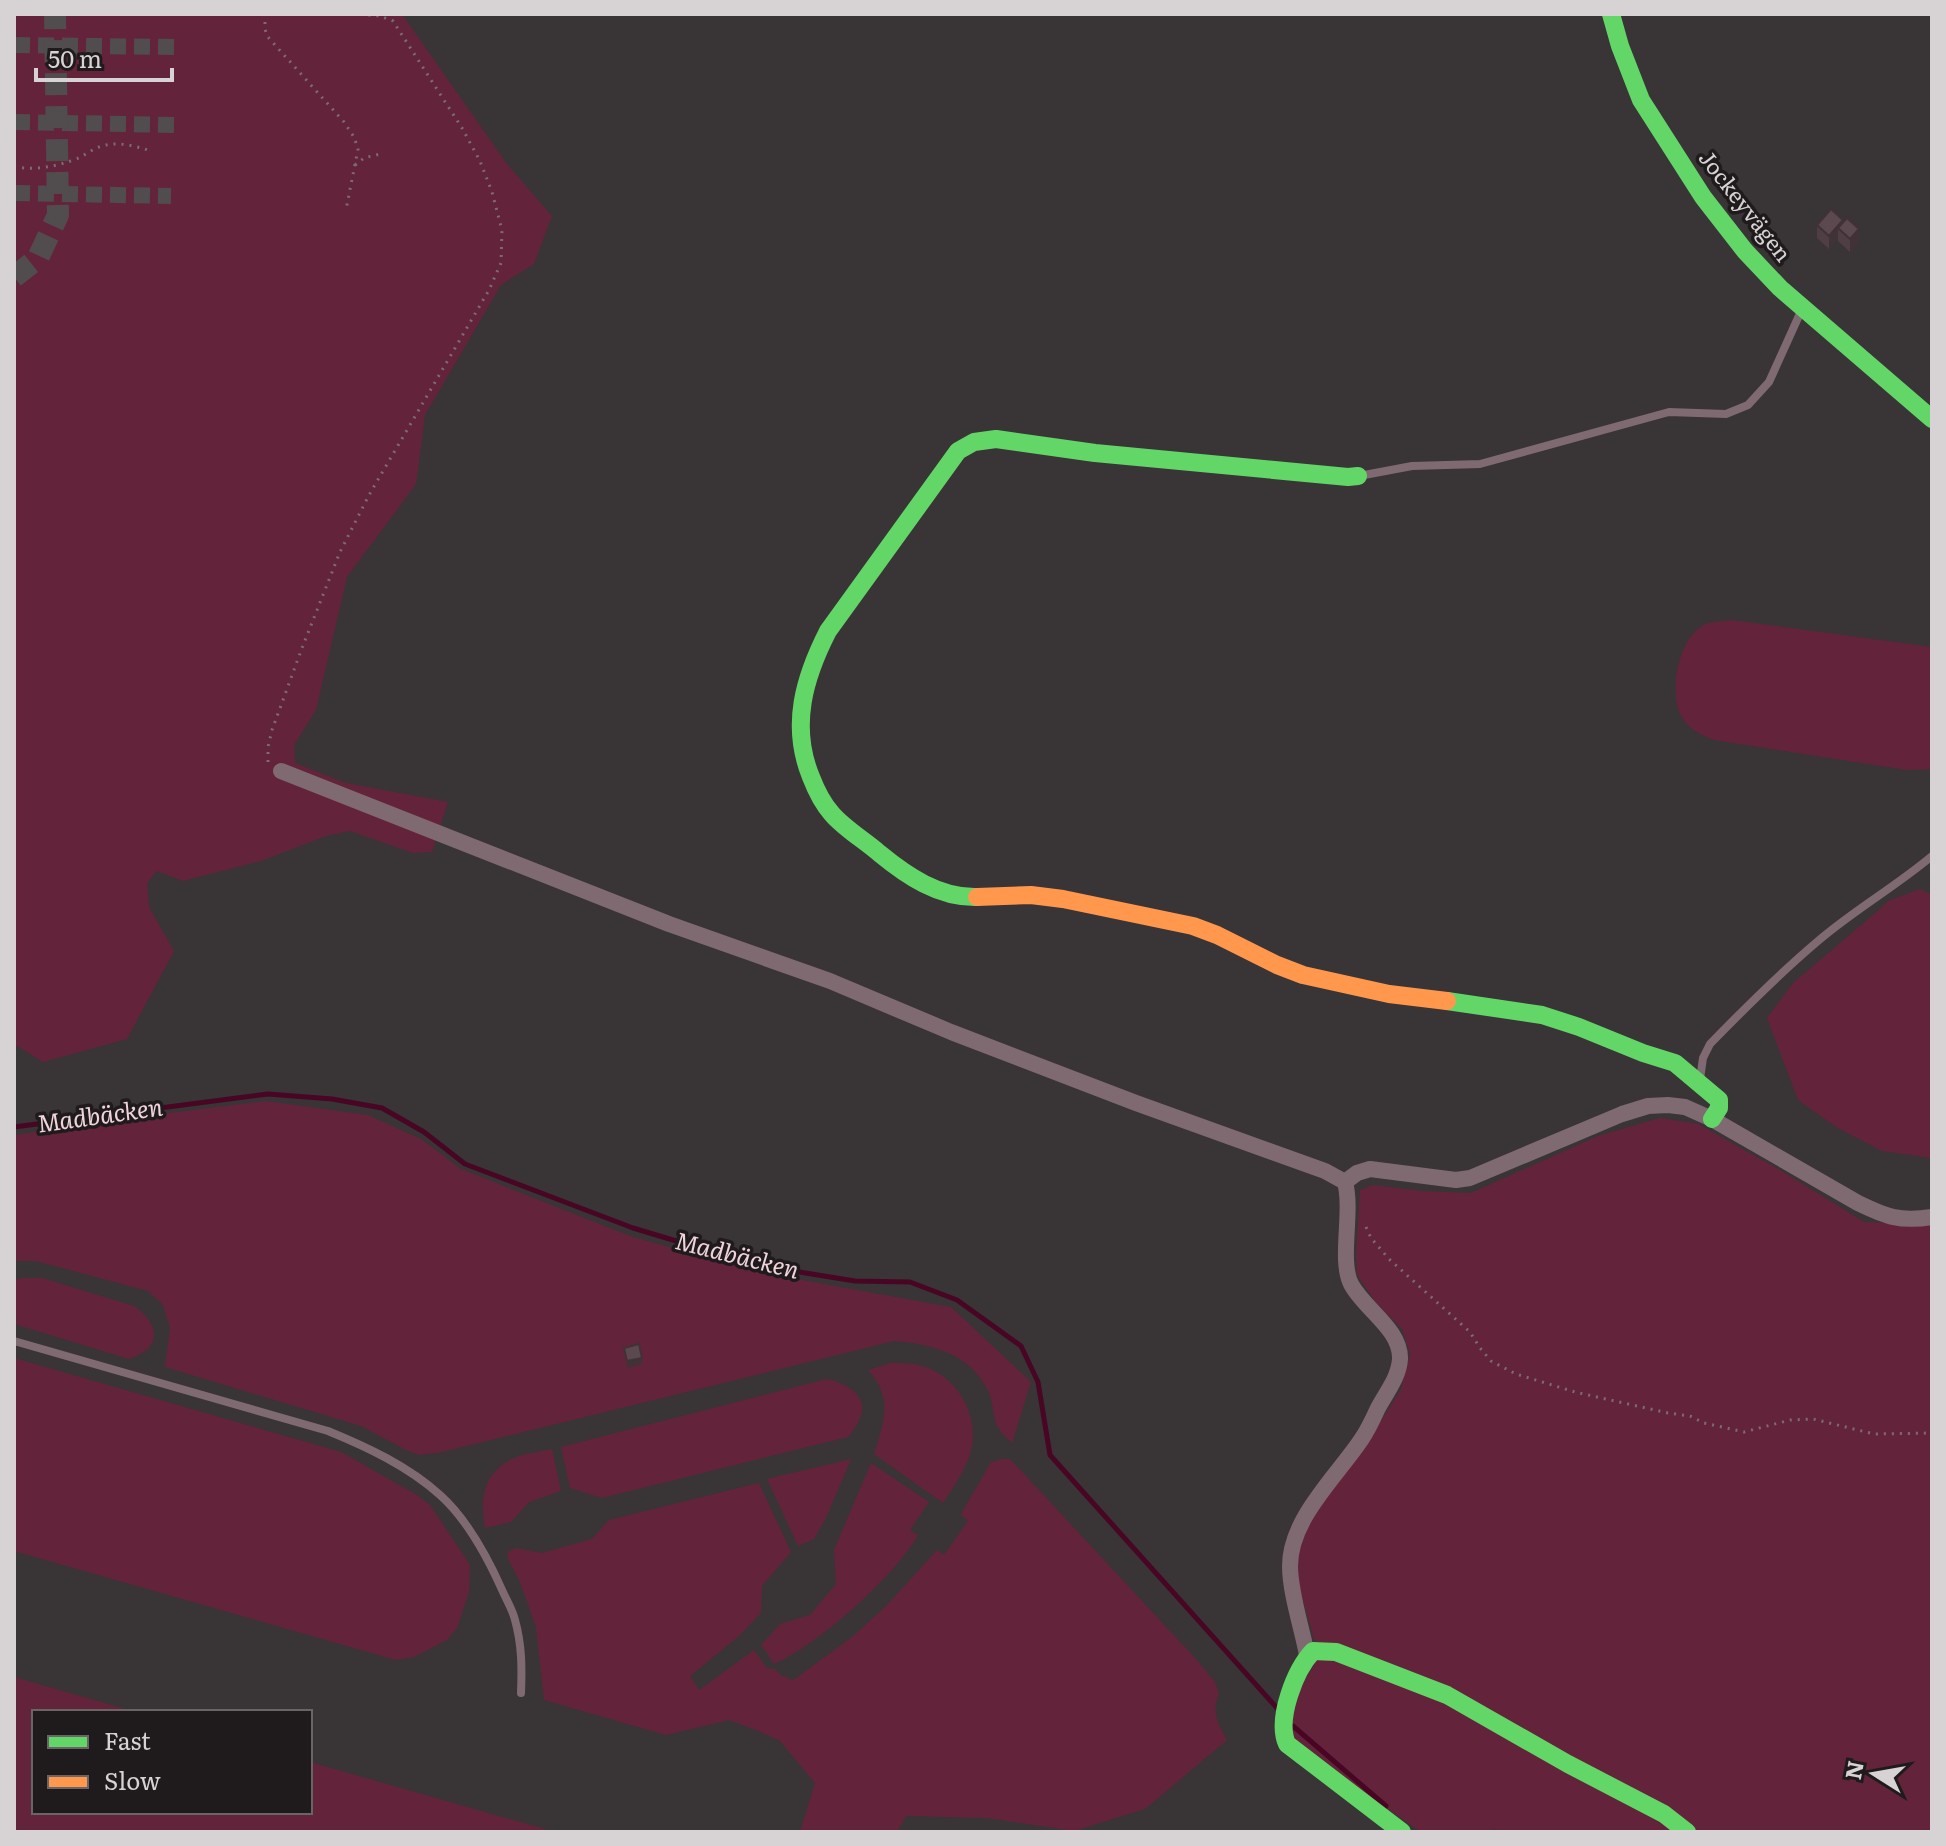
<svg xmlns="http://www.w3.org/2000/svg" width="1946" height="1846" font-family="Literata,serif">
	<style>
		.green { fill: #63243b }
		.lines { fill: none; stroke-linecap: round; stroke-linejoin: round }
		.stream { stroke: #480624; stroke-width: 5 }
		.street-tunnel { stroke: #514c4e; stroke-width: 16; stroke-dasharray: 16 8; stroke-linecap: butt }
		.secondary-tunnel { stroke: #514c4e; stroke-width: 22; stroke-dasharray: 22 11; stroke-linecap: butt }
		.path { stroke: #7a6d71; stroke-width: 3; stroke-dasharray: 2 6; stroke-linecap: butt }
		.lane { stroke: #7f6a71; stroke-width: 8 }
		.street { stroke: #7f6a71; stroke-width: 16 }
		.fast { stroke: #63d668; stroke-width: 18 }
		.slow { stroke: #ff974d; stroke-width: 18 }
		.wall { fill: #4f3e44 }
		.shaded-wall { fill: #403237 }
		.building { fill: #5c484f; stroke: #403237; stroke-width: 2 }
		.labels { text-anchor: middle; stroke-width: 7; stroke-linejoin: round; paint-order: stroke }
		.street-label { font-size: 22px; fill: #d7d2d3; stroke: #1f1b1c }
		.water-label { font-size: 24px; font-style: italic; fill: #efd4db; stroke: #1f1b1c }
	</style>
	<rect width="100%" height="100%" fill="#393436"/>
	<g class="green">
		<path d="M14,14H402L507,164L552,216L534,264L501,285L425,415L416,484L347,577L316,710L294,745L295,763L346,783L448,802L432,852L413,853L350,831L326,836L261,861L183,881L157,871L147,883L149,907L174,951L127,1039L43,1062L14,1044Z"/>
		<path d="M1731,620L1932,647V769L1907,770L1714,740C1700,735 1687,728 1680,714C1669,689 1679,635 1706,624C1714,621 1723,621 1731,620Z"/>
		<path d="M1920,889L1932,895L1931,1158L1882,1151L1836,1127L1798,1100L1767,1018L1793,983L1880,909L1888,901Z"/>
		<path d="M266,1101L368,1115L421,1139L461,1169L630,1236L753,1271L951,1307L1031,1382L1012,1443C1008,1439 1002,1434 999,1429C992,1420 994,1404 989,1393C972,1354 932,1344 894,1341L442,1452L419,1455L406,1450L361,1426L165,1367L170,1328L163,1305L148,1291L36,1261H14V1135L161,1114Z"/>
		<path d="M1660,1118L1698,1124L1780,1170L1864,1222L1932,1224V1832H1494L1495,1828L1487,1832H1421L1368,1795L1293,1737L1292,1712L1299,1690L1321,1653L1314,1639L1300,1590L1296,1563L1304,1528L1378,1426L1401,1389L1410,1354L1402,1329L1376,1303L1357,1275L1356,1255L1360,1190L1373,1185L1422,1191L1471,1193L1598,1136Z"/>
		<path d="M22,1278H42L134,1306C161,1325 162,1348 129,1359L14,1324V1280Z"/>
		<path d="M14,1358L341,1452L417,1495L430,1505L470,1565L469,1592L457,1628L447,1640L414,1657L396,1660L14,1551Z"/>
		<path d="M891,1363C901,1363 912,1363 922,1366C960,1376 984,1423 968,1460C962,1475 952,1489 943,1503L874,1454C884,1422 894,1398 868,1370Z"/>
		<path d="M827,1379C862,1388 874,1407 848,1437L602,1498L570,1488L561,1447Z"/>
		<path d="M552,1449L561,1491L529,1502L511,1522L485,1528C480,1498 483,1472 514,1458C525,1453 540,1452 552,1449Z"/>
		<path d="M851,1459L826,1518L814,1539L798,1546L767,1479Z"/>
		<path d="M1002,1459H1008L1012,1461L1196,1659L1215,1682L1219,1694C1211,1711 1218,1724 1227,1740L1145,1809L1074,1831L987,1818L906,1816L897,1832H800L815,1783L780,1741L756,1730L729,1720L666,1735L544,1700L536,1627L520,1582L508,1559V1552L516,1548L542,1553L592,1539L609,1520L759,1483L791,1552L762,1586L761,1613L739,1636L690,1676L699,1690L754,1650L767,1668L775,1669L782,1676L789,1678L792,1681L852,1637L886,1606L937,1550L944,1555L968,1521L961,1514L991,1462Z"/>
		<path d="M871,1463L929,1502L910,1530L918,1535C894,1577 818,1645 774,1664L761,1645L780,1624L810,1615L836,1584L834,1550Z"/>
		<path d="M14,1677L136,1712H34V1812H310V1762L555,1832H14Z"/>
	</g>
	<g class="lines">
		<g class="stream">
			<path d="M14,1127L268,1094L332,1099L382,1108L424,1132L465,1164L633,1228L756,1265L855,1281L910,1282L957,1300L1021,1346L1038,1382L1050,1455L1277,1708"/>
			<path d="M1293,1726L1386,1806"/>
		</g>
		<g class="street-tunnel">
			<path d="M14,45L176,47"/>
			<path d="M14,122L177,125"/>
			<path d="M14,193L171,196"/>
		</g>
		<path class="secondary-tunnel" d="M14,277L38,258L58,215L55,14"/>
		<g class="path">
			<path d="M265,14V29L267,36L344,122L354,137L358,149L346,210"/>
			<path d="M355,165L364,158L384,153"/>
			<path d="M14,167C36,170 55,167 76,159C84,156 91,150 99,147C115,141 132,145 148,150"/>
			<path d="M268,762V747L272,730L302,648L340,552L369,495L489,290L501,263L502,230L492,192L480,161L462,128L393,21L380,16L356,14"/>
			<path d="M1366,1227L1371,1238L1389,1259L1470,1332L1480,1348L1491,1361L1516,1374L1575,1392L1668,1413L1690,1416L1704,1423L1744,1432L1790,1420L1813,1419L1874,1434L1932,1433"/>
		</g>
		<g class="lane">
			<path d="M1359,476L1412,466L1480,464L1669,412L1726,414L1748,405L1769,382L1802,309"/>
			<path d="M1700,1079L1703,1058L1710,1044C1745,1008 1780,973 1818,941C1854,910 1895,887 1932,856"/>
			<path d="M14,1341L328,1431C367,1447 408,1466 440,1495C468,1520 488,1558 503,1592C507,1601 513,1611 515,1620C522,1645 522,1668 521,1693"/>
		</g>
		<g class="street">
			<path d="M281,771L669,924L830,981L951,1032L1136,1103L1325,1171L1345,1182"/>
			<path d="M1307,1655C1302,1628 1290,1593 1290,1566C1290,1519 1336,1477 1361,1440C1368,1430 1373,1419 1378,1408C1386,1393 1399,1377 1400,1359C1401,1329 1364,1309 1351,1284C1339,1260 1353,1212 1345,1182L1357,1173L1370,1169L1456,1180L1470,1178L1622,1114L1648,1106L1668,1105L1685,1107L1712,1119L1858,1203C1887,1217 1900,1222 1932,1217"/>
		</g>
		<g class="fast">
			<path d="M1611,14L1620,46L1641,100L1703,197L1745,251L1780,288L1932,419"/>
			<path d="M977,897C939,898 907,876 879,853C864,840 845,829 832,814C823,804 816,790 811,777C790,726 804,678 828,631L958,451L974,442L996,439L1095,453L1348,477L1358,476"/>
			<path d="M1447,1001L1542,1015L1579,1027L1643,1053L1675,1063L1719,1100V1108L1712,1119"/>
			<path d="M1402,1832L1287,1744C1276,1719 1295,1670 1313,1651L1336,1652L1447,1695L1568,1764L1664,1814L1687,1832"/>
		</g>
		<path class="slow" d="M977,897L1031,895L1063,899L1193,926L1217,935L1277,965L1303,975L1389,994L1447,1001"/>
	</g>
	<path class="wall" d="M1831,209L1859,242L1850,252L1838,241V239L1829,249L1817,238V225Z"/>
	<g class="shaded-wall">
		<path d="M1843,220V232L1838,228V239L1829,249V236Z"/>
		<path d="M1859,229V242L1850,252V239Z"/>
		<path d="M642,1358V1364L627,1368V1361Z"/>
	</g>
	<g class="building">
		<path d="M1831,209L1843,220L1829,236L1817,225Z"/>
		<path d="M1847,218L1859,229L1850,239L1838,228Z"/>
		<path d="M639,1344L642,1358L627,1361L624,1348Z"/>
	</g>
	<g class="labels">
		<g class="street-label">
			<text transform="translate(1745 206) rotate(52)" y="8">Jockeyvägen</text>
		</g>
		<g class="water-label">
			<text transform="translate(100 1116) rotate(-8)" y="8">Madbäcken</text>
			<text transform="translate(737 1256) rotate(14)" y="8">Madbäcken</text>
		</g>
	</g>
	<rect width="1946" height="1846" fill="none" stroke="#d7d2d3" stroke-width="32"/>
	<rect x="32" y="1710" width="280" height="104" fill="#1f1b1c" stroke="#696465" stroke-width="2"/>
	<rect x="48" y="1736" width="40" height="12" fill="#63d668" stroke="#696465" stroke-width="2"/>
	<text x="104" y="1750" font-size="24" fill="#d7d2d3">Fast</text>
	<rect x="48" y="1776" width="40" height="12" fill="#ff974d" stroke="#696465" stroke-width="2"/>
	<text x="104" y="1790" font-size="24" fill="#d7d2d3">Slow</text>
	<g transform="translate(1874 1774) rotate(281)" stroke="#1f1b1c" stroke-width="6" paint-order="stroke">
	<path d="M0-6L14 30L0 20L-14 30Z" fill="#d7d2d3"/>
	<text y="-12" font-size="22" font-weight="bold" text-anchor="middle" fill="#d7d2d3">N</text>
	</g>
	<path d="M36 68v12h136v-12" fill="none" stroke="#d7d2d3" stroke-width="4"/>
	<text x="48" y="68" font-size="24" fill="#d7d2d3" stroke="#1f1b1c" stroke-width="6" paint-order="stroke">50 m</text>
</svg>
